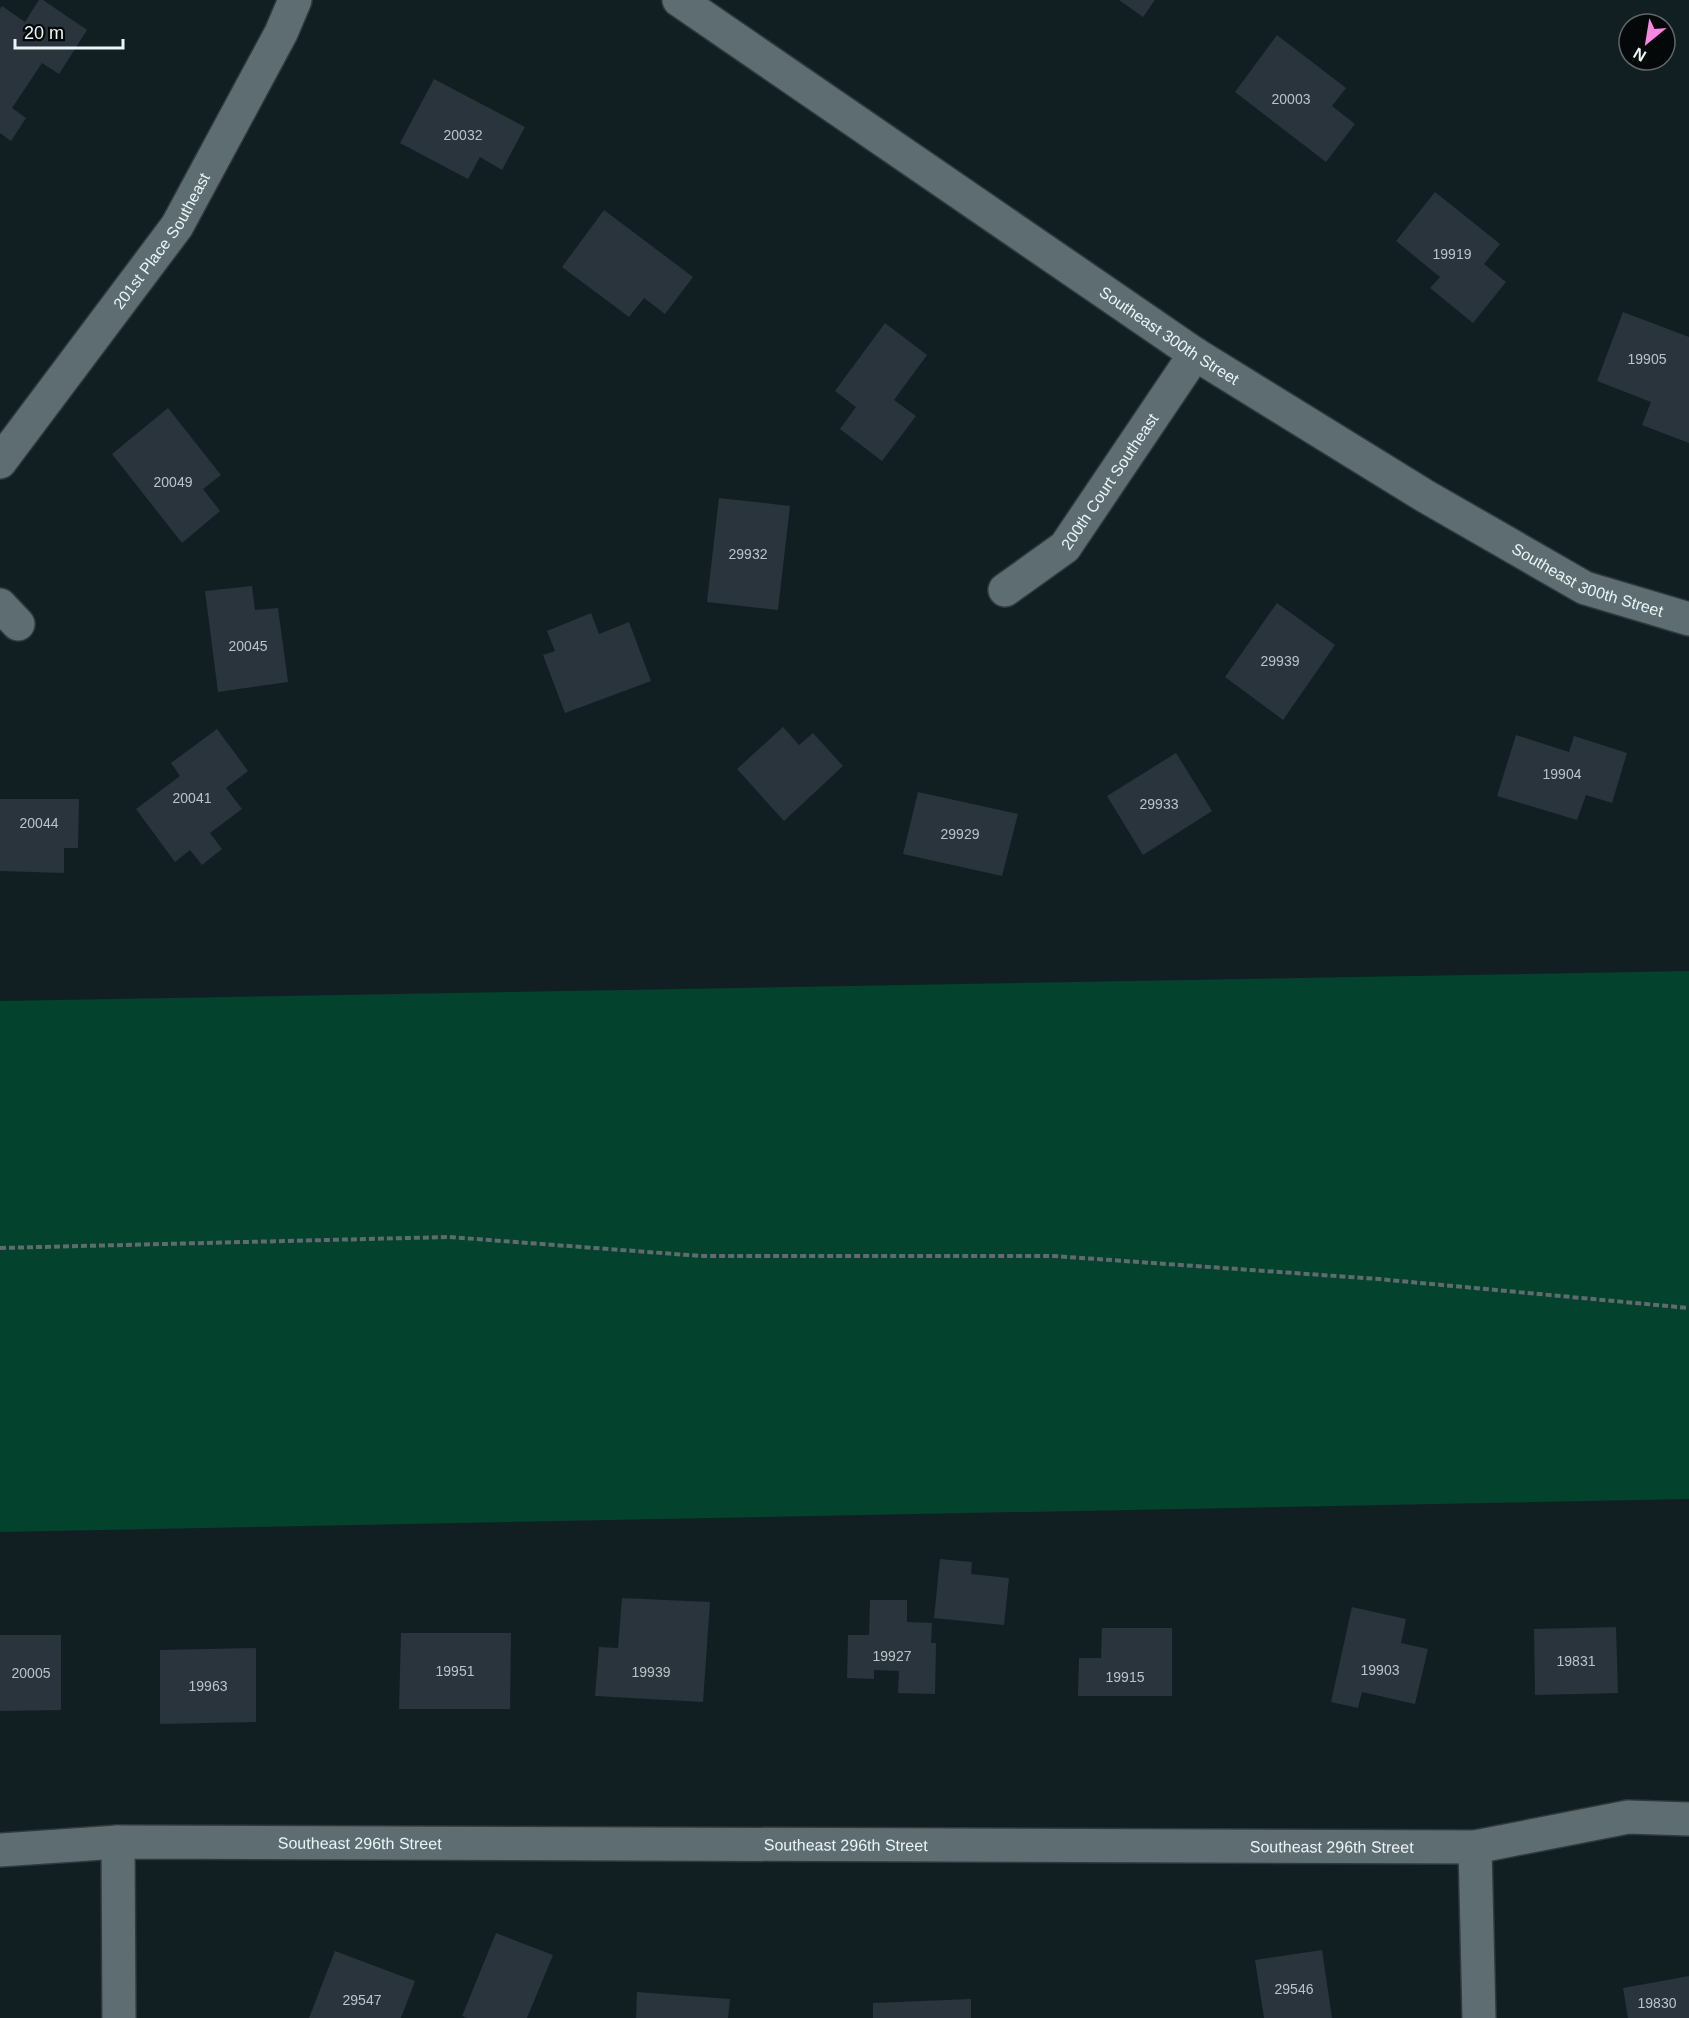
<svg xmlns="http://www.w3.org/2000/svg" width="1689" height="2018" font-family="Arial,sans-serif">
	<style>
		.green { fill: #03422c }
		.building { fill: #29343c }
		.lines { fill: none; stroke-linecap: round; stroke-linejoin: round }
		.minor-casing { stroke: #30383b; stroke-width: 36 }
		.path { stroke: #5f6b6e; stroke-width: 4; stroke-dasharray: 6 3; stroke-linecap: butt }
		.minor { stroke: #5d6d71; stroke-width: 33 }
		.labels { text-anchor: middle; stroke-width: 5; stroke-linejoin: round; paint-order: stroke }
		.number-label { font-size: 14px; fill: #bac4c8 }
		.street-label { font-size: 16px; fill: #ebf4f6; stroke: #040809 }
	</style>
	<rect width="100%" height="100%" fill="#111f22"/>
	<path class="green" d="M1689,971V1499L0,1532V1001Z"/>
	<g class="building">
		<path d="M39,0H43L87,30L59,74L42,63L12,108L26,118L11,141L0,133V9L2,6L25,22Z"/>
		<path d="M1119,0H1155L1143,17Z"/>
		<path d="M1277,35L1346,88L1332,106L1355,124L1326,162L1235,92Z"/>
		<path d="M434,79L525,127L502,170L480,157L468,179L400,143Z"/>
		<path d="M1435,192L1500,244L1484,264L1506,282L1473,323L1430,288L1440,277L1396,241Z"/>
		<path d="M604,210L693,277L665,314L644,298L629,317L562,267Z"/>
		<path d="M1623,312L1689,337V443L1642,425L1651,402L1597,381Z"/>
		<path d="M885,323L927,355L894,400L916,416L882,461L840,429L856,407L835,391Z"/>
		<path d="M168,408L221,475L203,489L220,511L182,543L112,454Z"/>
		<path d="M719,498L790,506L778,610L707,602Z"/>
		<path d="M252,586L255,610L278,608L288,682L218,692L205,591Z"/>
		<path d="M1277,603L1335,645L1283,720L1225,677Z"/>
		<path d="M591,613L599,634L629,622L651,681L565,713L543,655L555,651L547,631Z"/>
		<path d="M783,727L799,745L813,733L843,766L784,821L737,769Z"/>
		<path d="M217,729L248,771L226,788L242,809L210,833L222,849L202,865L190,850L175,862L136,809L180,776L171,763Z"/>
		<path d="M1516,735L1569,752L1574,736L1627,753L1612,803L1586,795L1577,820L1497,796Z"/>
		<path d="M1176,753L1212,811L1143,855L1107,796Z"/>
		<path d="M918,792L1018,814L1002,876L903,854Z"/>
		<path d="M0,799H79L78,848H64V873L0,871Z"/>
		<path d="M940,1559L972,1562L971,1574L1009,1578L1004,1625L934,1618Z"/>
		<path d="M622,1598L710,1602L703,1702L595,1696L599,1647L618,1648Z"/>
		<path d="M870,1600H907V1622L932,1623L931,1643H936L935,1694L898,1693L899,1671L874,1670V1679L847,1678L848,1635H869Z"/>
		<path d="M1352,1607L1406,1619L1401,1643L1428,1649L1415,1704L1362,1692L1358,1708L1331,1702Z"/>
		<path d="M1616,1627L1618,1693L1535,1695L1534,1629Z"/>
		<path d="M1102,1628H1172V1696H1078L1079,1658H1101Z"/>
		<path d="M401,1633H511L510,1709H399Z"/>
		<path d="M0,1635H61V1710L0,1711Z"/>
		<path d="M256,1648V1722L160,1724V1650Z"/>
		<path d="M496,1933L553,1955L527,2018H468L462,2016Z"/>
		<path d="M1322,1950L1332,2018H1264L1255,1960Z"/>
		<path d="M335,1951L415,1981L401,2018H309Z"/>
		<path d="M1689,1976V2018H1628L1623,1988Z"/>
		<path d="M637,1992L730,1999L728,2018H636Z"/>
		<path d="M971,1999V2018H873V2003Z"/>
	</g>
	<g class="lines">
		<g class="minor-casing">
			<g id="minor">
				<path id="s1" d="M679,0L1195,354L1425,496L1585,588L1689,619"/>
				<path id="s2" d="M0,462L177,226L281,33L295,0"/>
				<path id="s3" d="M1005,590L1065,547L1195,354"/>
				<path d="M0,605L18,624"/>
				<path d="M118,1842L119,2018"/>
				<path d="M1475,1847L1479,2018"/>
				<path id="s4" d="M0,1850L118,1842L1475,1847L1628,1817L1689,1819"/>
			</g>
		</g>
		<path class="path" d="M0,1248L449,1237L701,1256H1054L1378,1279L1689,1308"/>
		<use href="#minor" class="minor"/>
	</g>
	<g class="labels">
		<g class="number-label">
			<text x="1291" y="104">20003</text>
			<text x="463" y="140">20032</text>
			<text x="1452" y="259">19919</text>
			<text x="1647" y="364">19905</text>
			<text x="173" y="487">20049</text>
			<text x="748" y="559">29932</text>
			<text x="248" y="651">20045</text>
			<text x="1280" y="666">29939</text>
			<text x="1562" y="779">19904</text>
			<text x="192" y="803">20041</text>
			<text x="1159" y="809">29933</text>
			<text x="39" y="828">20044</text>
			<text x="960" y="839">29929</text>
			<text x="892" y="1661">19927</text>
			<text x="1576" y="1666">19831</text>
			<text x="1380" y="1675">19903</text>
			<text x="455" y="1676">19951</text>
			<text x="651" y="1677">19939</text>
			<text x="31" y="1678">20005</text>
			<text x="1125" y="1682">19915</text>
			<text x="208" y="1691">19963</text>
			<text x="1294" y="1994">29546</text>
			<text x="362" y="2005">29547</text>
			<text x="1657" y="2008">19830</text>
		</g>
		<g class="street-label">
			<text dy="6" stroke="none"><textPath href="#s2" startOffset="274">201st Place Southeast</textPath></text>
			<text dy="6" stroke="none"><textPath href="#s1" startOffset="594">Southeast 300th Street</textPath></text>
			<text dy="6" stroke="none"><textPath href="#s3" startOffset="153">200th Court Southeast</textPath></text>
			<text dy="6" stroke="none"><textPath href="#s1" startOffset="1080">Southeast 300th Street</textPath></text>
			<text dy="6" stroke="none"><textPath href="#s4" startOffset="360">Southeast 296th Street</textPath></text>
			<text dy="6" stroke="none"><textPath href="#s4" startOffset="846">Southeast 296th Street</textPath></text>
			<text dy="6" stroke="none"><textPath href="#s4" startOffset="1332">Southeast 296th Street</textPath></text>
		</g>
	</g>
	<g transform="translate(1647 42) rotate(210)"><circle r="28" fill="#040809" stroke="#606668" stroke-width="1.5"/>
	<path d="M0-4.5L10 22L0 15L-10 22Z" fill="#fc86e3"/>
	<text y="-9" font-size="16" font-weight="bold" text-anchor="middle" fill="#ebf4f6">N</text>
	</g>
	<path d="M15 39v9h108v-9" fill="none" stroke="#ebf4f6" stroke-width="3"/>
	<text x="24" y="39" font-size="18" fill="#ebf4f6" stroke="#040809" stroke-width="4.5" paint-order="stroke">20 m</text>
</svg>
